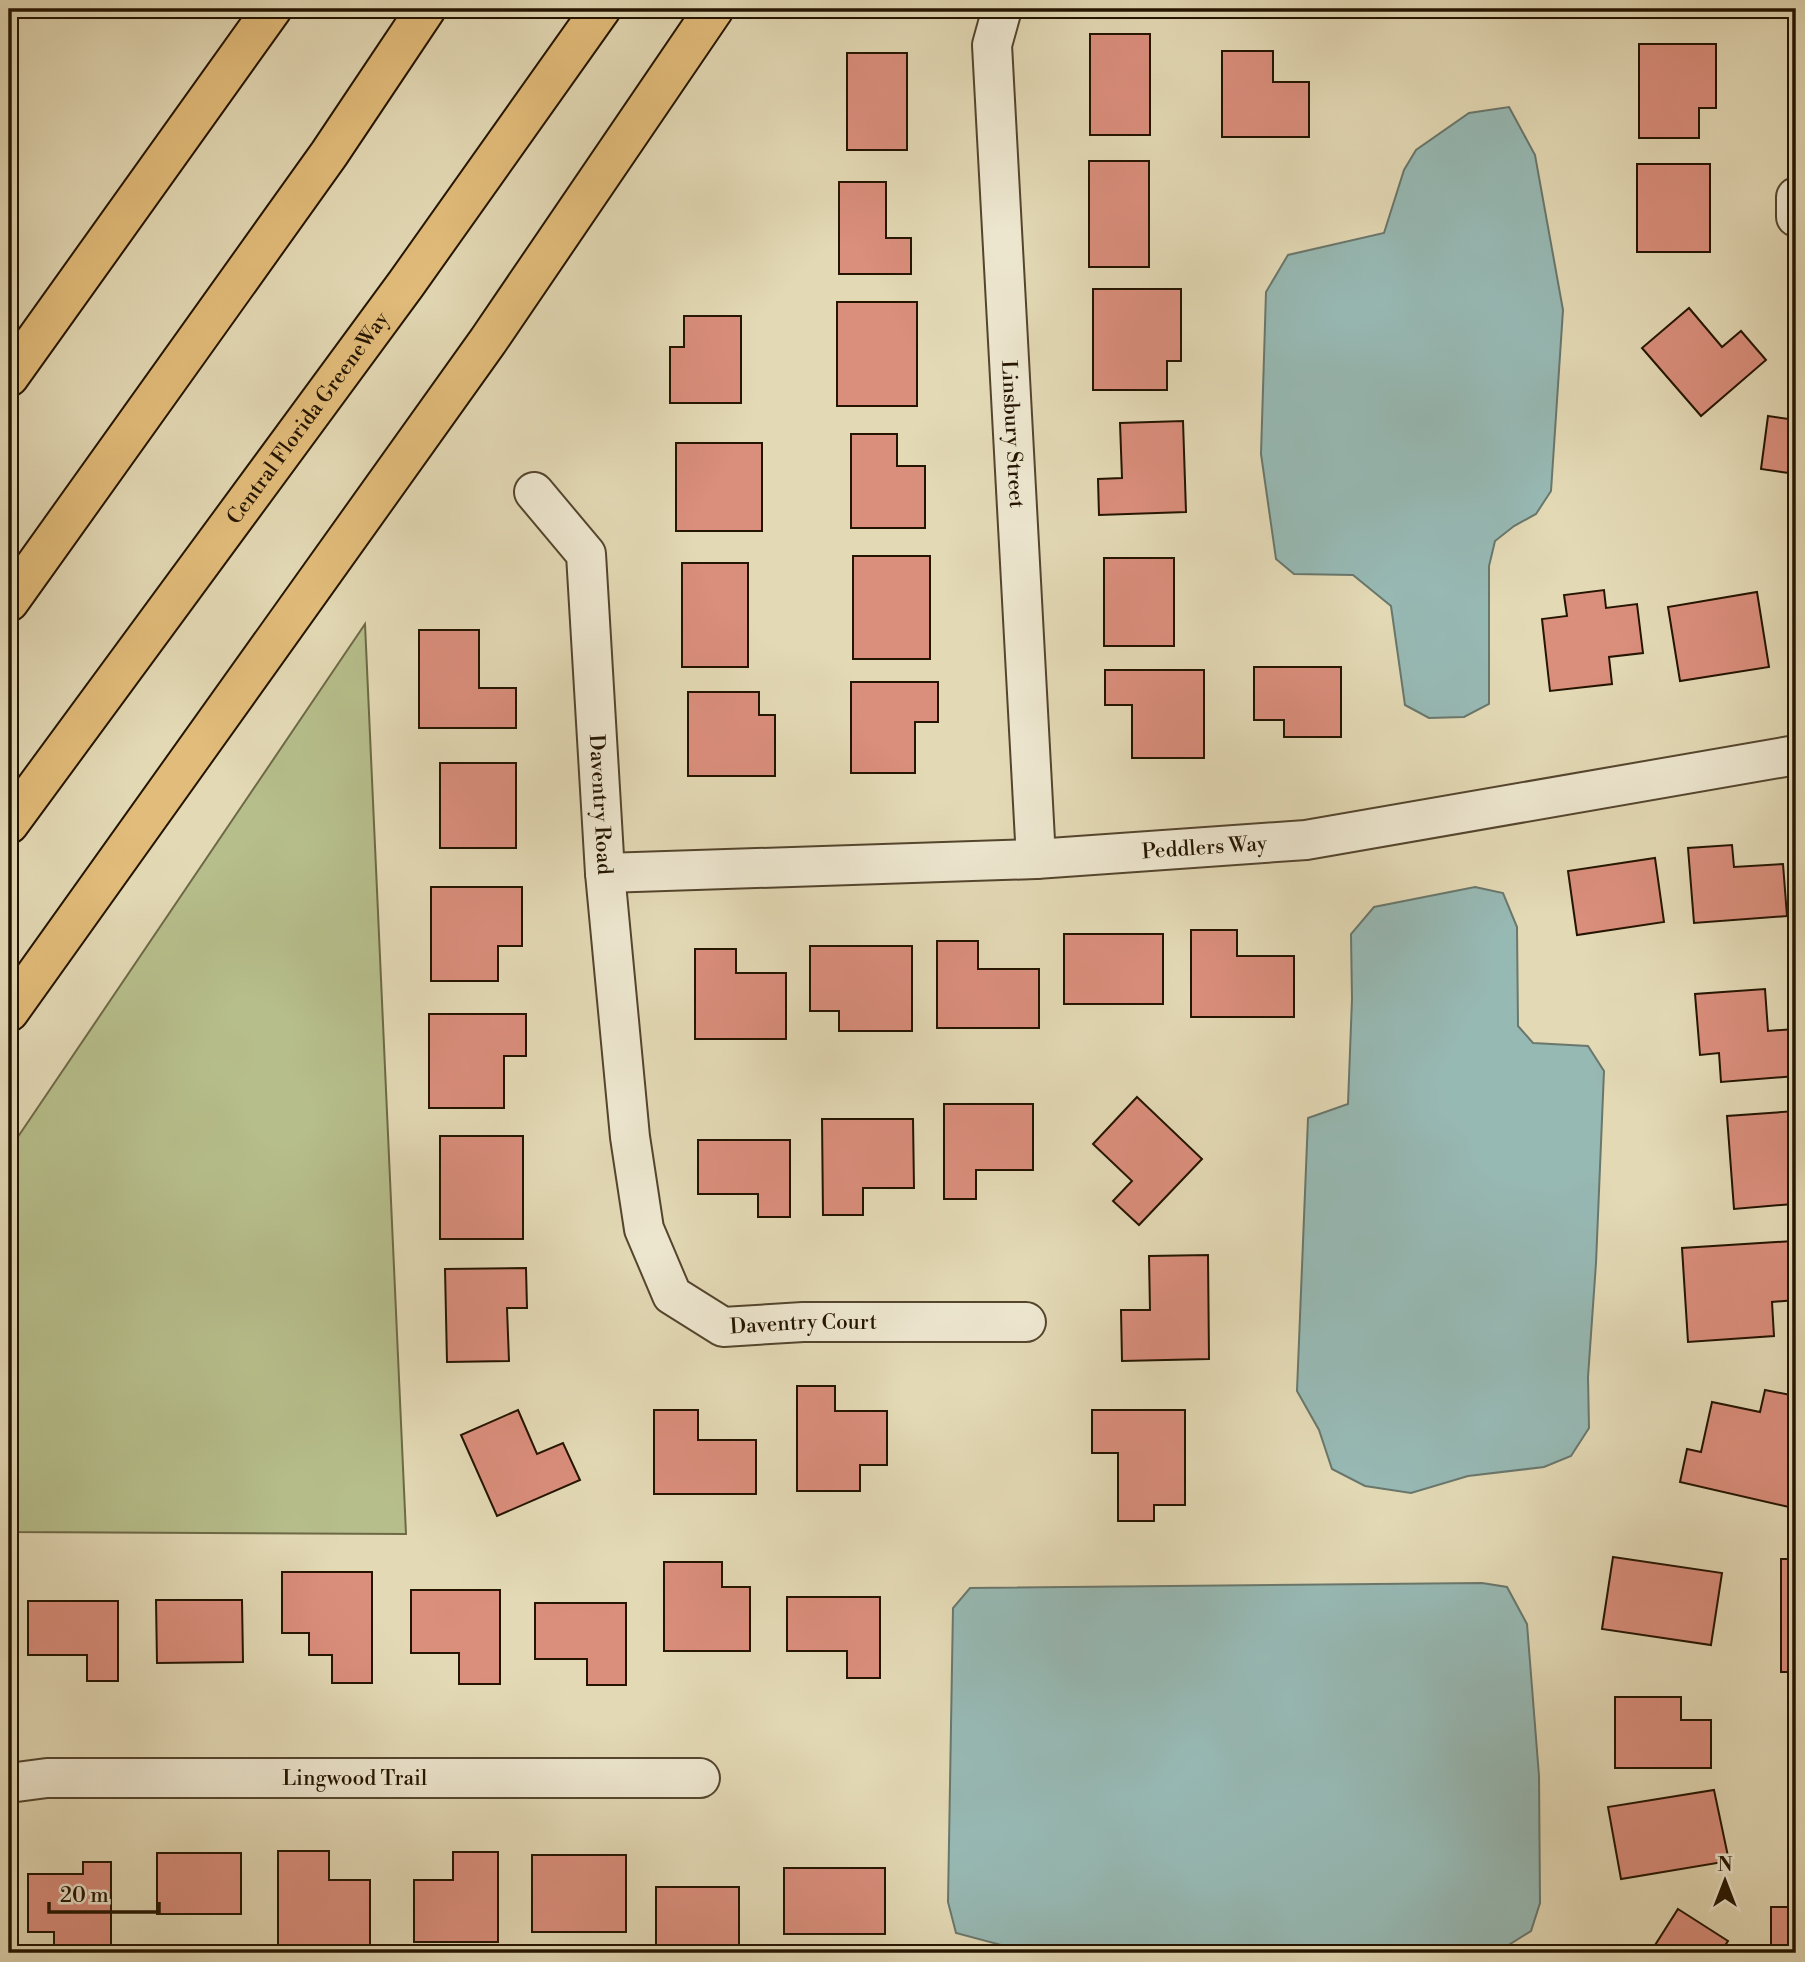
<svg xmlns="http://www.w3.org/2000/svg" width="1805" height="1962" font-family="'Libre Bodoni',serif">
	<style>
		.green { fill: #b6be8b; stroke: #6d6946; stroke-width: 2 }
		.water { fill: #97b9b4; stroke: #69776c; stroke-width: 2 }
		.building { fill: #da8e7c; stroke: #241400; stroke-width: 2 }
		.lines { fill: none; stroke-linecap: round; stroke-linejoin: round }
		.street-casing { stroke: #54452d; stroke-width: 42 }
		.highway-casing { stroke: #241400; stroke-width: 42 }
		.street { stroke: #ede6cf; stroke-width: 38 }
		.highway { stroke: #e2bc7a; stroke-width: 38 }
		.labels { text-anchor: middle; stroke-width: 6; stroke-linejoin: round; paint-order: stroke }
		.street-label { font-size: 21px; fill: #241400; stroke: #ede6cf }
	</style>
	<rect width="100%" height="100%" fill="#e3d9b5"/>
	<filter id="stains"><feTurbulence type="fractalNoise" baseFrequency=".00286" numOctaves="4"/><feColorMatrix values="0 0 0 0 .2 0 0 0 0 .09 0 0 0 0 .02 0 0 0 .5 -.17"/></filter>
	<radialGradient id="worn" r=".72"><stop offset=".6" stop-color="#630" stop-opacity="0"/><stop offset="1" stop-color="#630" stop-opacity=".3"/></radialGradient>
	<path class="green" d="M365,624L406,1534L9,1532V1150Z"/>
	<g class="water">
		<path d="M1509,107L1535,155L1563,310L1551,491L1536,514L1514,526L1495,541L1489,566V704L1464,717L1429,718L1405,705L1391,606L1353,575L1294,574L1276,559L1261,454L1266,292L1288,255L1384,233L1404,170L1416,150L1469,113Z"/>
		<path d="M1475,887L1503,893L1517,927L1518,1026L1533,1043L1588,1046L1604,1071L1596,1263L1588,1377L1589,1428L1571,1456L1544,1467L1468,1476L1411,1493L1365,1486L1332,1469L1319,1430L1297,1391L1308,1118L1348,1104L1352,999L1351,934L1374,907Z"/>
		<path d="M1482,1583L1507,1587L1527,1624L1539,1776L1540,1903L1531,1931L1499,1951L1282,1953H1031L956,1933L948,1902L953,1608L970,1588Z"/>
	</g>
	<g class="building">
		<rect x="1090" y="34" width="60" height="101"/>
		<path d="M1639,44H1716V108H1699V138H1639Z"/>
		<path d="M1222,51H1273V82H1309V137H1222Z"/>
		<rect x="847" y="53" width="60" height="97"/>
		<rect x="1089" y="161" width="60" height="106"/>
		<rect x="1637" y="164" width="73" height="88"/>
		<path d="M839,182H886V238H911V274H839Z"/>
		<path d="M1093,289H1181V361H1167V390H1093Z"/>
		<rect x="837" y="302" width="80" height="104"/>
		<path d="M1689,308L1722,347L1741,331L1766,360L1701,416L1642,348Z"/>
		<path d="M684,316H741V403H670V347H684Z"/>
		<path d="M1768,416L1796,420V474L1761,469Z"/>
		<path d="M1183,421L1186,512L1099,515L1098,479L1122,478L1120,423Z"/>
		<path d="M851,434H897V466H925V528H851Z"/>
		<rect x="676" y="443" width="86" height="88"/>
		<rect x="853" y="556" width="77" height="103"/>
		<rect x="1104" y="558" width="70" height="88"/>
		<rect x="682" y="563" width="66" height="104"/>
		<path d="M1604,590L1606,608L1637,604L1643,653L1609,657L1612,684L1550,691L1542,619L1567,616L1564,595Z"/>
		<path d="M1757,592L1769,667L1680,681L1668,607Z"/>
		<path d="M1796,594V651L1792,595Z"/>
		<path d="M419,630H479V688H516V728H419Z"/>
		<path d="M1254,667H1341V737H1284V720H1254Z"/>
		<path d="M1105,670H1204V758H1132V705H1105Z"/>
		<path d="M851,682H938V722H915V773H851Z"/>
		<path d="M688,692H759V715H775V776H688Z"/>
		<rect x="440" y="763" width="76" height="85"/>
		<path d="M1732,845L1734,867L1783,864L1787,916L1694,923L1688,848Z"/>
		<path d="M1655,858L1664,922L1577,935L1568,871Z"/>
		<path d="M431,887H522V946H498V981H431Z"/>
		<path d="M1191,930H1237V956H1294V1017H1191Z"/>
		<rect x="1064" y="934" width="99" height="70"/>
		<path d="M937,941H978V969H1039V1028H937Z"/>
		<path d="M810,946H912V1031H839V1011H810Z"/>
		<path d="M695,949H736V973H786V1039H695Z"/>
		<path d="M1765,989L1768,1031L1795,1029L1796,1076L1721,1082L1719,1053L1700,1055L1695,994Z"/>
		<path d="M429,1014H526V1056H504V1108H429Z"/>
		<path d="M1137,1097L1202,1159L1139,1225L1113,1201L1132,1181L1093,1144Z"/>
		<path d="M944,1104H1033V1170H976V1199H944Z"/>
		<path d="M1796,1111V1162H1791L1793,1204L1734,1209L1727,1116Z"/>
		<path d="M822,1119H913L914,1188H863V1215H823Z"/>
		<rect x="440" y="1136" width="83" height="103"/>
		<path d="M698,1140H790V1217H758V1194H698Z"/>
		<path d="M1793,1241L1796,1300L1772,1302L1774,1336L1688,1342L1682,1248Z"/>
		<path d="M1208,1255L1209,1359L1122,1361L1121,1310H1150L1149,1256Z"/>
		<path d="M526,1268L527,1308H507L509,1361L447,1362L445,1269Z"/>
		<path d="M797,1386H835V1411H887V1465H860V1491H797Z"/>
		<path d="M1765,1390L1796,1396V1474L1789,1507L1680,1482L1687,1449L1701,1452L1712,1402L1760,1412Z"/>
		<path d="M518,1410L537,1454L563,1443L580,1480L497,1516L461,1435Z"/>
		<path d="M654,1410H698V1440H756V1494H654Z"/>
		<path d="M1092,1410H1185V1505H1154V1521H1118V1453H1092Z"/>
		<path d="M1613,1557L1722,1573L1711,1645L1602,1629Z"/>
		<rect x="1781" y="1559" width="15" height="113"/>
		<path d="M664,1562H722V1587H750V1651H664Z"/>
		<path d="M282,1572H372V1683H332V1655H309V1633H282Z"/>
		<path d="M411,1590H500V1684H459V1653H411Z"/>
		<path d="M787,1597H880V1678H847V1651H787Z"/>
		<path d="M156,1600H242L243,1662L157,1663Z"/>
		<path d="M28,1601H118V1681H87V1655H28Z"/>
		<path d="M535,1603H626V1685H587V1659H535Z"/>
		<path d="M1615,1697H1681V1720H1711V1768H1615Z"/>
		<path d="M1714,1790L1729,1861L1621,1879L1608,1807Z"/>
		<path d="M278,1851H329V1880H370V1946H278Z"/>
		<path d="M453,1852H498V1942H414V1880H453Z"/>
		<rect x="157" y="1853" width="84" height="61"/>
		<rect x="532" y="1855" width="94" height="77"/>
		<path d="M83,1862H111V1948H54V1932H28V1874H83Z"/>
		<rect x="784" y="1868" width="101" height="66"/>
		<rect x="656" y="1887" width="83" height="66"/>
		<rect x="1771" y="1907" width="25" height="46"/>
		<path d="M1678,1909L1728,1941L1720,1953H1650Z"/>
	</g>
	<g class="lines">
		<g class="street-casing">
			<g id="street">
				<path id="s1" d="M1002,9L992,45L1036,859"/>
				<path d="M1796,197V217"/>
				<path id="s2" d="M534,492L586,554L605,873L630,1137L644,1229L672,1295L723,1327L803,1322H1026"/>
				<path id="s3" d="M605,873L1036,859L1306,840L1796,755"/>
				<path id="s4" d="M9,1783L47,1778H700"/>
			</g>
		</g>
		<g class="highway-casing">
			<g id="highway">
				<path d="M9,377L272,9"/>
				<path d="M9,602L329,154L426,9"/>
				<path id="s5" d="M9,824L406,284L601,9"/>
				<path d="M9,1012L488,341L714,9"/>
			</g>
		</g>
		<use href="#street" class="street"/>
		<use href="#highway" class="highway"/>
	</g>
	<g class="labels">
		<g class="street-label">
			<text dy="7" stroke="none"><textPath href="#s5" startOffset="504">Central Florida GreeneWay</textPath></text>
			<text dy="7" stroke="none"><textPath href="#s1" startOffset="427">Linsbury Street</textPath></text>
			<text dy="7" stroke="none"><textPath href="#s2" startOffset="332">Daventry Road</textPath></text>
			<text dy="7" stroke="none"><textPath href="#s3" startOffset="600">Peddlers Way</textPath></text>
			<text dy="7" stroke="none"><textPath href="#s2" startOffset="971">Daventry Court</textPath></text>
			<text dy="7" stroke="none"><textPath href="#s4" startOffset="346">Lingwood Trail</textPath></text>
		</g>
	</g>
	<rect width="1805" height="1962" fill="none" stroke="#e3d9b5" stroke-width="35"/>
	<rect x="10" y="10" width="1784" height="1941" fill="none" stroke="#241400" stroke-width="3.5"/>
	<rect x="18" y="18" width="1770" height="1927" fill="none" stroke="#241400" stroke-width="2"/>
	<g transform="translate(1725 1881)" stroke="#ede6cf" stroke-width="5" paint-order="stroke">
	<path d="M0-5L12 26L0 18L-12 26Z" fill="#241400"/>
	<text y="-10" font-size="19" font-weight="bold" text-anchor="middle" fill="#241400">N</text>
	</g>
	<path d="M49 1902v10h110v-10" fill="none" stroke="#241400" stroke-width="3.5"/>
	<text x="60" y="1902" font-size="21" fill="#241400" stroke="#ede6cf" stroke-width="5" paint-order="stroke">20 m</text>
	<rect width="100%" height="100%" filter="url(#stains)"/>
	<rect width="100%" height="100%" fill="url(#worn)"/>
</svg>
